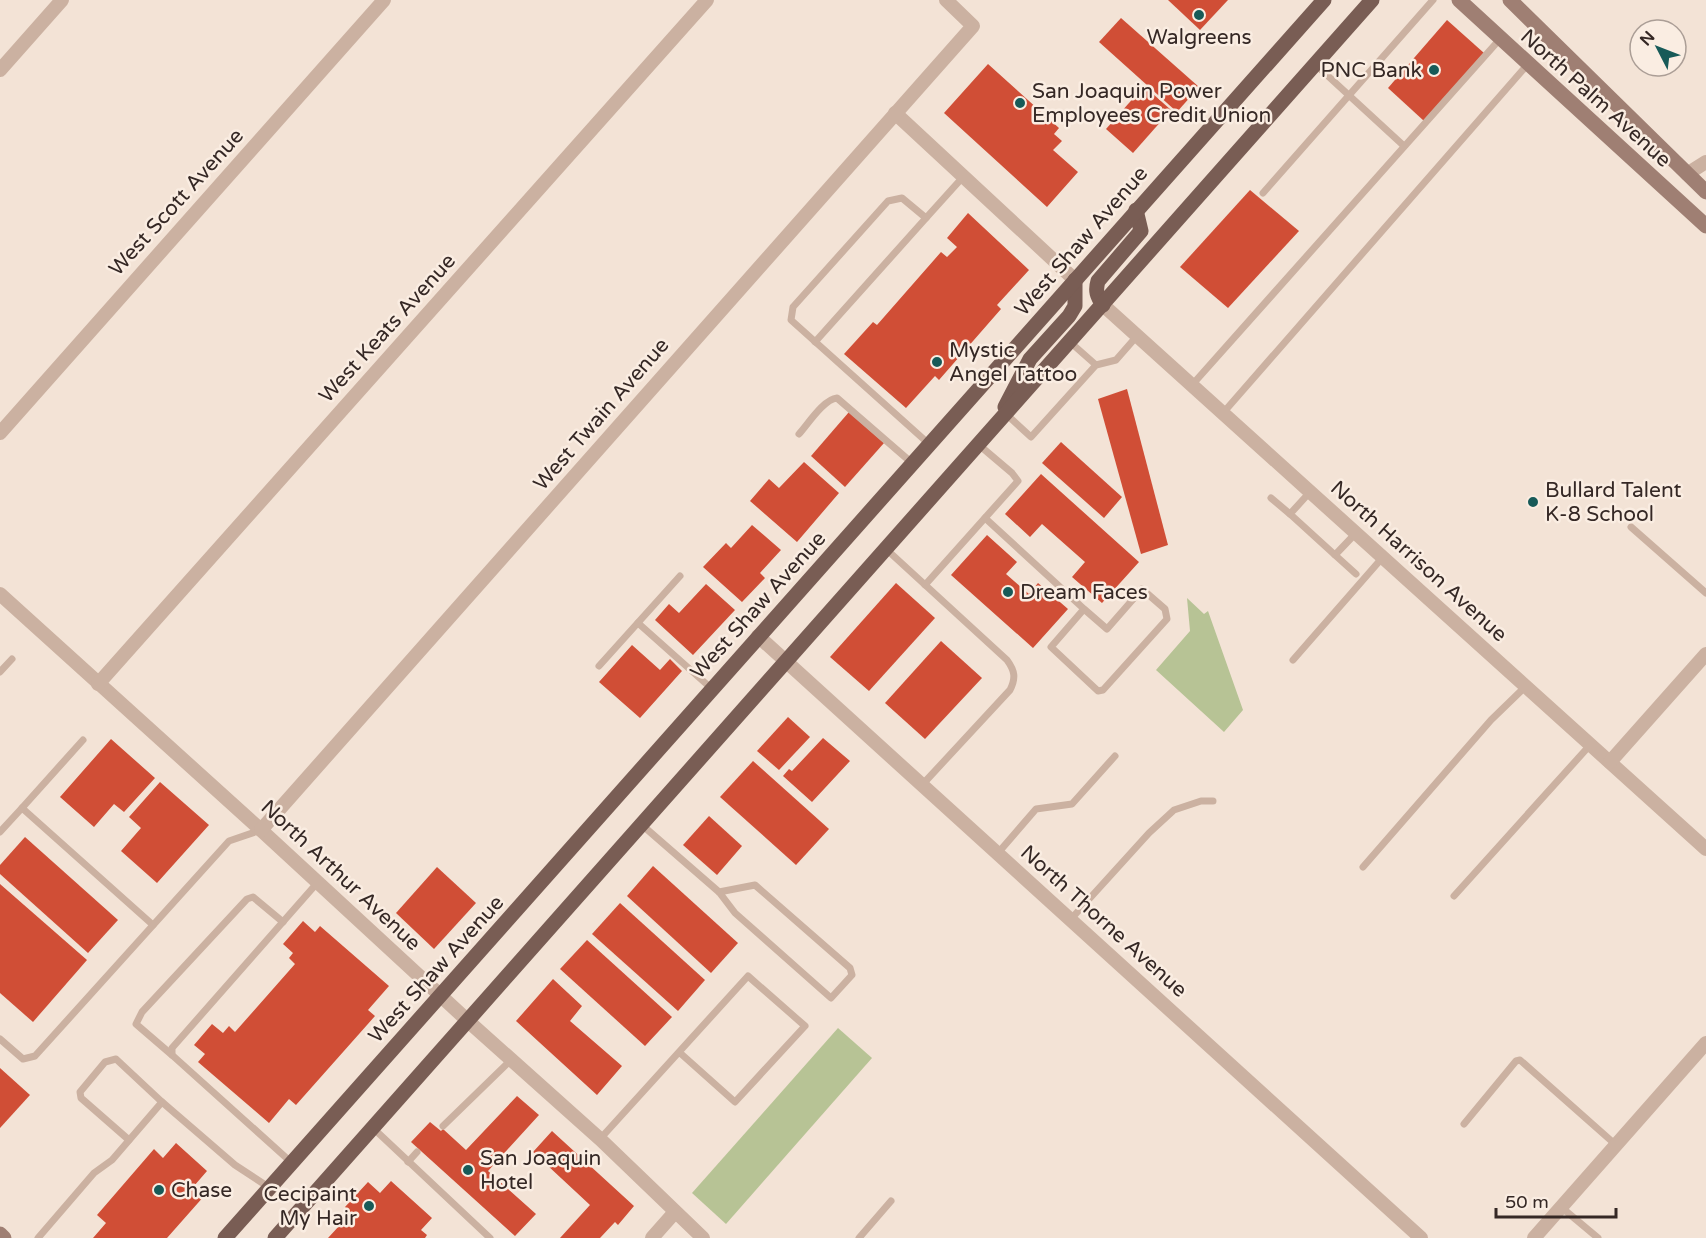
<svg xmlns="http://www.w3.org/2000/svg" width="1706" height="1238" font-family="'Varela Round',sans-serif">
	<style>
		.green { fill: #b7c395 }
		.building { fill: #d04e36 }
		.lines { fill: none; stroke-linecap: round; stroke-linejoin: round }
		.lane { stroke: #cbb1a1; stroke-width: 7 }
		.street { stroke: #cbb1a1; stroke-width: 14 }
		.secondary { stroke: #9f7f73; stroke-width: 15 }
		.primary { stroke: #795d54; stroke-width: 15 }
		.poi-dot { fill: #175a58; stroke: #faede2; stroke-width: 2 }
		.labels { text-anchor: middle; stroke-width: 5; stroke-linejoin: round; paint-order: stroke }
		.poi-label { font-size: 21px; fill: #352825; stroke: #faede2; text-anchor: start }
		.street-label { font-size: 21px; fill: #352825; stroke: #faede2 }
	</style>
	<rect width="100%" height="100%" fill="#f3e3d6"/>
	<g class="green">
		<path d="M1187,598L1204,614L1208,611L1243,710L1224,732L1156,670L1190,631Z"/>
		<path d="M838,1028L872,1058L726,1224L692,1193Z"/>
	</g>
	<g class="building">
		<path d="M1168,0H1228L1200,30Z"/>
		<path d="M1121,18L1199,87L1177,112L1099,42Z"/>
		<path d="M1447,20L1484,53L1424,121L1388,88Z"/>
		<path d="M988,64L1059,128L1054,134L1062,141L1053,150L1078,172L1047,207L944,113Z"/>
		<path d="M1144,86L1171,110L1133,153L1106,129Z"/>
		<path d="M1250,190L1299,231L1228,308L1180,267Z"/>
		<path d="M968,213L1029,270L997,305L1001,309L939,380L935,376L906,408L844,354L873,322L877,325L941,252L947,257L957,247L947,238Z"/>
		<path d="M1127,389L1168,545L1141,554L1098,399Z"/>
		<path d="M849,412L884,443L845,487L811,456Z"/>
		<path d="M1061,442L1122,497L1104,518L1042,463Z"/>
		<path d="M804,462L839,493L797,542L750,501L769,479L779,488Z"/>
		<path d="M1041,474L1139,562L1102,603L1072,577L1085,562L1042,524L1030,537L1005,514Z"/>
		<path d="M752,525L781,550L760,573L765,578L742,602L703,567L726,543L731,548Z"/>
		<path d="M987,535L1017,562L1006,574L1029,594L1038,583L1068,609L1033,648L951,575Z"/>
		<path d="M896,583L935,618L869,691L830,657Z"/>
		<path d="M706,584L735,610L693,655L655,620L669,604L679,613Z"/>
		<path d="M941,641L982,678L925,739L885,703Z"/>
		<path d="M632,645L660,670L670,659L682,671L640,718L599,682Z"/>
		<path d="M788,717L810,737L779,770L757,751Z"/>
		<path d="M823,738L850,761L812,802L783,776L789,769L792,771Z"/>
		<path d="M111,739L155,778L124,812L114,804L94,827L60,797Z"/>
		<path d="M753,761L829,829L796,865L720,797Z"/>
		<path d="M160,782L209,825L157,883L121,851L141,828L129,817Z"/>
		<path d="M709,816L742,846L717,875L683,845Z"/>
		<path d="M25,837L118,920L88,953L0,874V865Z"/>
		<path d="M653,866L738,943L711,973L627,896Z"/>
		<path d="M437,867L476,903L434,949L396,913Z"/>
		<path d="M0,884L87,960L33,1022L0,993Z"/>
		<path d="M620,903L705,980L678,1011L592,934Z"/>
		<path d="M303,921L315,932L320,926L389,986L368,1010L375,1016L296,1105L289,1099L269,1123L198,1062L205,1054L194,1045L212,1024L223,1033L229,1026L235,1032L295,964L289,958L293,953L283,944Z"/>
		<path d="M587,940L672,1017L645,1046L560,969Z"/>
		<path d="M553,979L582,1006L570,1021L622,1066L597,1095L516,1021Z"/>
		<path d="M0,1068L30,1095L0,1128Z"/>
		<path d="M517,1096L539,1115L488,1171L536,1214L515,1236L411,1142L430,1122L441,1131L443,1129L466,1150Z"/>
		<path d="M552,1131L634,1206L618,1225L615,1222L600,1238H560L590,1205L533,1152Z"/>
		<path d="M176,1143L207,1171L194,1186L205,1195L167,1238H93L106,1223L97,1215L154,1149L163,1158Z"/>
		<path d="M391,1181L432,1218L421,1230L427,1235L425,1238H328L351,1213L345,1207L368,1182L380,1193Z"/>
	</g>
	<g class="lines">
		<g class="lane">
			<path d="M1316,65L1404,146"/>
			<path d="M1263,193L1433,0"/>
			<path d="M815,342L926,218"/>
			<path d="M1070,342L1096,365"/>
			<path d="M1192,385L1500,39"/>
			<path d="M1223,413L1528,64"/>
			<path d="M1006,414L1031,437L1096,365L1116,360L1137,336"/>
			<path d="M799,434C808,424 824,399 837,398L912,463"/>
			<path d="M929,444L791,320L793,307L888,201L902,198L926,218L963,177"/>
			<path d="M1310,492L1290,514L1335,555L1356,533"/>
			<path d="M1271,498L1290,514"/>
			<path d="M985,518L1084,609L1051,647L1098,691L1103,690L1167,619L1165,609L1142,589L1107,629L1084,609"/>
			<path d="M1631,527L1706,593"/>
			<path d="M886,549L1007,660C1015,671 1016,678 1010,690L922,785"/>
			<path d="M1335,555L1356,574"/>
			<path d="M925,585L1018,481L1012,473L979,445"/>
			<path d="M638,623L712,689"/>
			<path d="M1293,660L1383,557"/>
			<path d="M599,666L680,576"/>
			<path d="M0,672L12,659"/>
			<path d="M22,808L83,740"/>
			<path d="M642,825L719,892L735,913L831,998L852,975L850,968L755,885L719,892"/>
			<path d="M0,832L22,808L153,925"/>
			<path d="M998,853L1036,809L1072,804L1115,756"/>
			<path d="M1363,867L1491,720L1526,686"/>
			<path d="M1454,896L1591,744"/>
			<path d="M1071,919L1149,833L1174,810L1201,801H1213"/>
			<path d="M0,1039L23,1059L35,1056L229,841L261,830"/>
			<path d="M172,1055L136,1024L142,1012L247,899L253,897L283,922"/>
			<path d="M1464,1124L1516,1061L1520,1060L1616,1145"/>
			<path d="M443,1126L511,1060"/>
			<path d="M373,1128L490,1238"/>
			<path d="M600,1139L748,976L805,1026L735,1102L679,1052"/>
			<path d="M129,1140L81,1098L80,1092L105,1062L116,1059L162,1102"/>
			<path d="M408,1162L417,1152"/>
			<path d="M292,1163L172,1055V1048L318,882"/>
			<path d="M1561,1207L1598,1238"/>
			<path d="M38,1238L94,1173L112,1160L162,1102L235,1165L270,1188"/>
			<path d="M859,1238L891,1201"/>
		</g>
		<g class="street">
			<path d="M0,70L62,0"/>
			<path d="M895,113L1075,280"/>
			<path d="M1687,174L1706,162"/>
			<path d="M1103,305L1706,849"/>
			<path d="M0,433L384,0"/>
			<path d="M0,594L261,830L468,1021L600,1139L703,1238"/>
			<path d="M758,636L1421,1238"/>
			<path d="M98,684L707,0"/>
			<path d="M1610,762L1706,654"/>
			<path d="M261,830L973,26L946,0"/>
			<path d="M652,1238L675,1212"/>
			<path d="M1534,1238L1706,1043"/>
		</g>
		<g class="secondary">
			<path d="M1459,0L1706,226"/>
			<path d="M1510,0L1706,192"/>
			<path d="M0,1234L4,1238"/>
		</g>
		<g class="primary">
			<path d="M1103,305C1097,296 1095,291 1098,281L1141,231L1136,210"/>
			<path d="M1005,407L1030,359L1069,316L1075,306V280"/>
			<path d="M225,1238L1324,0"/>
			<path d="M275,1238L1372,0"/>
		</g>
	</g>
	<g class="poi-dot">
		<circle cx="1199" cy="15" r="6"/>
		<circle cx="1434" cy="70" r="6"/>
		<circle cx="1020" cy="103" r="6"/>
		<circle cx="937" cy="362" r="6"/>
		<circle cx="1533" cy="502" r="6"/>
		<circle cx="1008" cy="592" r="6"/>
		<circle cx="468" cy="1170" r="6"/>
		<circle cx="159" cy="1190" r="6"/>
		<circle cx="369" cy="1206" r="6"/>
	</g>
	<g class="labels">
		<g class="poi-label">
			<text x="1199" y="44" text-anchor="middle">Walgreens</text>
			<text x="1422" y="77" text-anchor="end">PNC Bank</text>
			<text x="1032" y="98">San Joaquin Power<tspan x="1032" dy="24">Employees Credit Union</tspan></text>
			<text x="949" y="357">Mystic<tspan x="949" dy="24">Angel Tattoo</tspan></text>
			<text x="1545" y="497">Bullard Talent<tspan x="1545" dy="24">K-8 School</tspan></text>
			<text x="1020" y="599">Dream Faces</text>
			<text x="480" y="1165">San Joaquin<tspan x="480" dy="24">Hotel</tspan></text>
			<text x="171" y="1197">Chase</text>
			<text x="357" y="1201" text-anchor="end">Cecipaint<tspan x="357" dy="24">My Hair</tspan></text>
		</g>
		<g class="street-label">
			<text transform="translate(1596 98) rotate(42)" y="7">North Palm Avenue</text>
			<text transform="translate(176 202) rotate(-48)" y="7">West Scott Avenue</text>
			<text transform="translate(1081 241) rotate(-49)" y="7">West Shaw Avenue</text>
			<text transform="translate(387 328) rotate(-48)" y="7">West Keats Avenue</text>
			<text transform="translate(601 414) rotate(-49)" y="7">West Twain Avenue</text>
			<text transform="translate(1419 561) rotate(42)" y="7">North Harrison Avenue</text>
			<text transform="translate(758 605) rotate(-48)" y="7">West Shaw Avenue</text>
			<text transform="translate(341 875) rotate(43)" y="7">North Arthur Avenue</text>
			<text transform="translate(1104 921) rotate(42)" y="7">North Thorne Avenue</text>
			<text transform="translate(436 969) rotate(-48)" y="7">West Shaw Avenue</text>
		</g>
	</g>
	<g transform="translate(1658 48) rotate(312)"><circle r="28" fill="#faede2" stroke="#ab9e96" stroke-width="1.5"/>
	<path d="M0-4.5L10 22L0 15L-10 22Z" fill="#175a58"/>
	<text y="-9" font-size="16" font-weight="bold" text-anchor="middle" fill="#352825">N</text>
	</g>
	<path d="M1496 1208v9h120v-9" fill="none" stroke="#352825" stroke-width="3"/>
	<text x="1505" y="1208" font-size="18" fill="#352825" stroke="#faede2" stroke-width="4.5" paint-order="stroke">50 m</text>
</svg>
